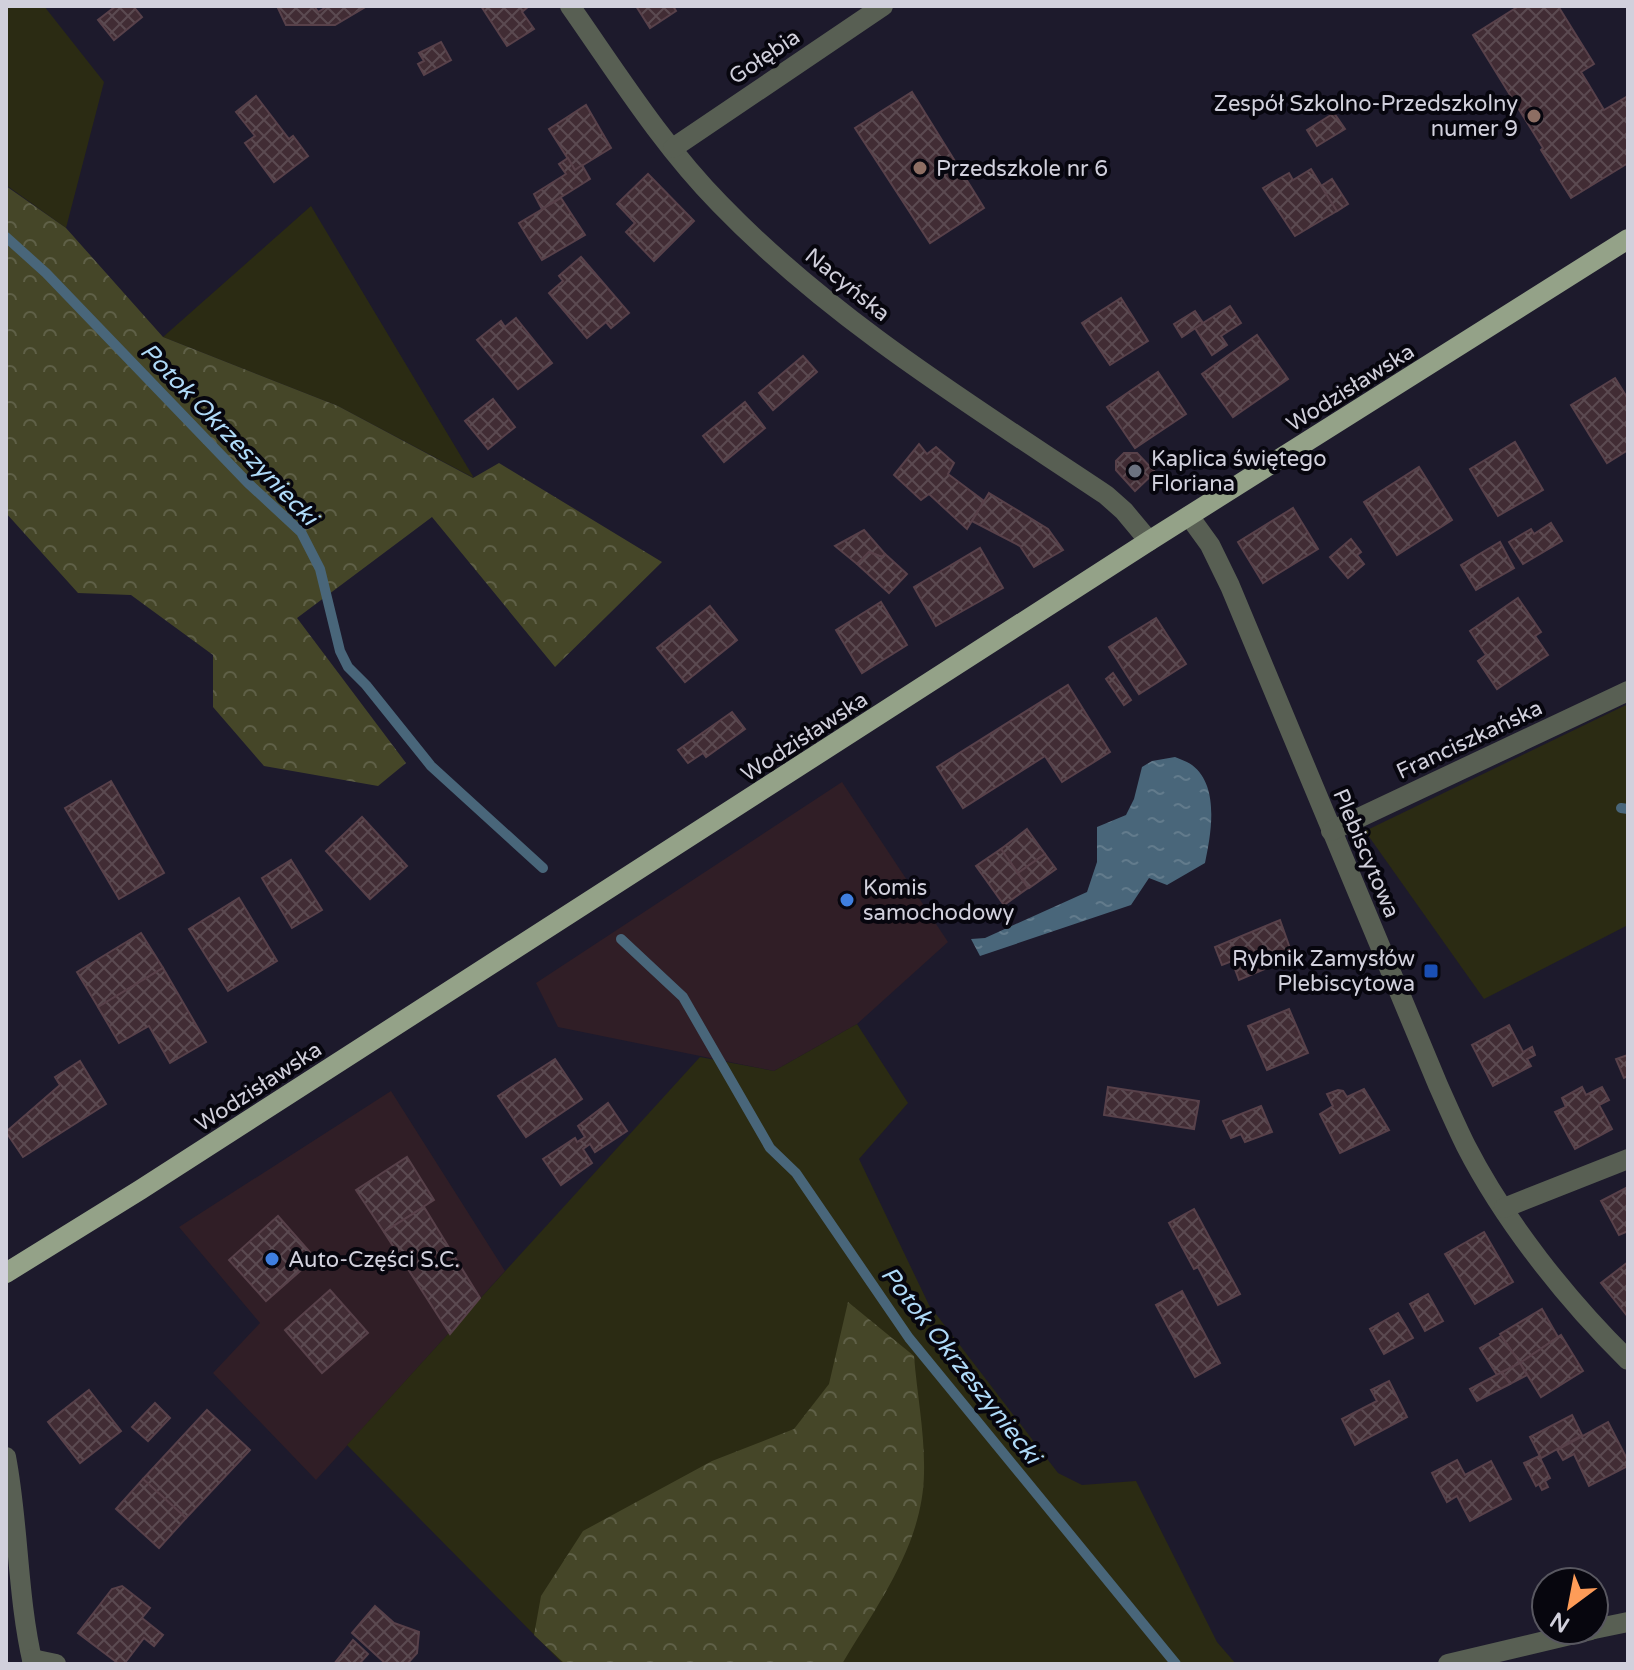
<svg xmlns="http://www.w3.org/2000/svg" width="1634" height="1670" font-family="'Varela Round',sans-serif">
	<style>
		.commercial { fill: #301e26 }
		.green { fill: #2b2b13 }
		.forest { fill: url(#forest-crowns) }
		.water { fill: url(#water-ripples) }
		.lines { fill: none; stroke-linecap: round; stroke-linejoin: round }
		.stream { stroke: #49667a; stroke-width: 10 }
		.building { fill: url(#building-cross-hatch); stroke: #58414a; stroke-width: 2 }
		.street { stroke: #585f53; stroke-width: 20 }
		.primary { stroke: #94a288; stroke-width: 20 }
		.education-dot { fill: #8d6e63; stroke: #07060e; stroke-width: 3 }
		.worship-dot { fill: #6b7280; stroke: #07060e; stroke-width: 3 }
		.shop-dot { fill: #3f7fe0; stroke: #07060e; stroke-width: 3 }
		.transit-dot { fill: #1a4fb4; stroke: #07060e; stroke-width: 3 }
		.labels { text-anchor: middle; stroke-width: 8; stroke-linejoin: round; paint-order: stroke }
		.street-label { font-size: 22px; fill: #d1d0dc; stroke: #07060e }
		.poi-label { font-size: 22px; fill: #d1d0dc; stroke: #07060e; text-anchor: start }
		.water-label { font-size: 24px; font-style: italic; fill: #afdaf8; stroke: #07060e }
	</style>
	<defs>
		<pattern id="forest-crowns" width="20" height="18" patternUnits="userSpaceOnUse" patternTransform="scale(2)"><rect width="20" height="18" fill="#454628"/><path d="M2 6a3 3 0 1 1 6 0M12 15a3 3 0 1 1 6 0" fill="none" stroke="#5f6047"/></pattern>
		<pattern id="water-ripples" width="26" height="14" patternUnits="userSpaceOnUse" patternTransform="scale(2)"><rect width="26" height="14" fill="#49667a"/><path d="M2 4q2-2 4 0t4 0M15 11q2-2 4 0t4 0" fill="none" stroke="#627b8c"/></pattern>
		<pattern id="building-cross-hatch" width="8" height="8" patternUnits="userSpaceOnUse" patternTransform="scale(2)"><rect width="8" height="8" fill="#412c34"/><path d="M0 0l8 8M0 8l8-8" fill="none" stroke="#5b4a51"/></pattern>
	</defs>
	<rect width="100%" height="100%" fill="#1d1a2c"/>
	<g class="commercial">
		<path d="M842,782L948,942L857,1024L774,1071L558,1027L536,983Z"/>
		<path d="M391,1091L505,1271L316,1480L213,1373L260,1323L179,1227Z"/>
	</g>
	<g class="green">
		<path d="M6,6H44L104,82L66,228L6,185Z"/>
		<path d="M311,206L474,478L338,406L163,337Z"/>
		<path d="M1628,704V925L1484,999L1365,831Z"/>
		<path d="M857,1024L908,1103L859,1159L929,1305L1058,1473L1082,1485L1136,1481L1217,1642L1236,1664H563L347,1445L700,1057L774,1071Z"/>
	</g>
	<g class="forest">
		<path d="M6,186L66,228L163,337L338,406L473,478L499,463L662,562L555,667L432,517L297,618L406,763L378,786L264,766L213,707V655L131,595L78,593L6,513Z"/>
		<path d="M848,1302L914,1356C917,1394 925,1434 924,1473C923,1545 877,1605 842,1664H565L534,1635L541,1596L583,1531L712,1461L794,1429L829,1384Z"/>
	</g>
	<path class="water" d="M1175,757C1180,759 1188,762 1192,765C1220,786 1211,834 1205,863L1167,885L1149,878L1131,905L980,956L971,939L985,938L1087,892L1097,862V827L1126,815L1134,799L1142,767L1152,761Z"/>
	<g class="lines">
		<g class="stream">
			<path d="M6,237L46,273L248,483L301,532L320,569L340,651L348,667L366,685L431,766L543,868"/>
			<path d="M1621,808L1628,809"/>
			<path d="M621,939L683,997L770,1148L796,1173L909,1338L1176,1664"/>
		</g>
	</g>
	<g class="building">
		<path d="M116,6H133L142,17L114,40L98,20Z"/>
		<path d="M277,6H314L318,12L328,6H367L335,25H286Z"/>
		<path d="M481,6H529L522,12L534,29L507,46Z"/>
		<path d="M636,6H673L676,11L650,28Z"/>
		<path d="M1519,6H1558L1594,64L1581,72L1604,110L1628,96V163L1571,198L1541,150L1543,148L1473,35Z"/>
		<path d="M441,42L451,60L424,75L418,64L424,61L419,53Z"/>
		<path d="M912,92L984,208L930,243L855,128Z"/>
		<path d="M256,96L289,139L293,136L308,156L274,182L245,143L255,136L236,112Z"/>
		<path d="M586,105L611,148L575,170L549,129Z"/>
		<path d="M1334,113L1345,129L1317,146L1307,130Z"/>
		<path d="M568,158L575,170L582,165L590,179L542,209L534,194L566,174L559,164Z"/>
		<path d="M1311,169L1337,211L1295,236L1263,188L1289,173L1293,180Z"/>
		<path d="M648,174L694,221L654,261L626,232L635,223L617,204Z"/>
		<path d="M1332,179L1348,204L1337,211L1321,186Z"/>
		<path d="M561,198L585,235L542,260L519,223Z"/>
		<path d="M581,257L629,313L611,328L606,322L587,338L549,293L563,281L559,276Z"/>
		<path d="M1121,298L1148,341L1110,365L1082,323Z"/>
		<path d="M1230,306L1241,323L1221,336L1227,345L1212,355L1195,328Z"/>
		<path d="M1195,311L1203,323L1182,337L1174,324Z"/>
		<path d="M516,318L552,363L518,389L477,340L501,321L505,327Z"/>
		<path d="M1257,335L1288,379L1233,417L1202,374Z"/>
		<path d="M803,356L817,372L773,410L759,393Z"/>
		<path d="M1158,372L1186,414L1135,448L1107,407Z"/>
		<path d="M1615,378L1628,399V450L1607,463L1571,405Z"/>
		<path d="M493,399L515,427L488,449L465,421Z"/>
		<path d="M745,402L765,428L724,462L703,436Z"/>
		<path d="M1515,442L1543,490L1498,516L1470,469Z"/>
		<path d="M919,444L927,454L936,447L954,463L948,474L984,501L967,529L929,494L921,500L894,475Z"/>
		<path d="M1124,453H1137L1155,472L1135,491L1116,470V461Z"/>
		<path d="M1419,467L1452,520L1397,555L1364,502Z"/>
		<path d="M989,493L1048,529L1063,550L1034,567L1020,546L972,521Z"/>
		<path d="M1293,508L1318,549L1263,583L1238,542Z"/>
		<path d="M1551,523L1562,541L1523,564L1509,542L1531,529L1534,534Z"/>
		<path d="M864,530L885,554L882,557L869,552L857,564L835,546Z"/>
		<path d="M1351,539L1361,552L1357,555L1364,564L1348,578L1330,557Z"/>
		<path d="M1500,542L1514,568L1476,590L1461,565Z"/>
		<path d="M980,548L1003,588L936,626L914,587Z"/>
		<path d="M869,552L882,557L885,554L907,574L889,593L857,564Z"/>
		<path d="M1518,598L1541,632L1535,636L1548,655L1497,689L1478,661L1486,655L1470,631Z"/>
		<path d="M881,602L907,645L862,673L836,630Z"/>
		<path d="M710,606L737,640L685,682L657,648Z"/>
		<path d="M1156,618L1186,664L1139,694L1109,647Z"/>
		<path d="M1113,673L1131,700L1124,705L1106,679Z"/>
		<path d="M1068,685L1110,752L1062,782L1045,756L963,808L937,767Z"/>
		<path d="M732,712L745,729L706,757L703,753L688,763L678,750Z"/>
		<path d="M111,781L164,873L119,899L65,808Z"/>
		<path d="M362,817L407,866L370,899L326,851Z"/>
		<path d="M1027,829L1045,854L1018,873L1001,849Z"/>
		<path d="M1001,849L1028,888L1004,905L976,866Z"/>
		<path d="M1045,854L1056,869L1029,888L1018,873Z"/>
		<path d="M291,860L322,910L292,928L262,878Z"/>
		<path d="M239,898L277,961L228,991L189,929Z"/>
		<path d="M1280,920L1293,957L1239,980L1232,961L1222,965L1215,947Z"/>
		<path d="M141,933L163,968L98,1007L77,972Z"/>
		<path d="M163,968L206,1042L170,1063L149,1026L119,1043L98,1007Z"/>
		<path d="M1289,1009L1308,1053L1267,1070L1248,1026Z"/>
		<path d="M1509,1025L1523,1052L1532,1047L1535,1055L1527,1059L1531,1066L1493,1086L1472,1045Z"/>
		<path d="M1628,1055V1076L1624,1078L1616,1059Z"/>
		<path d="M555,1059L582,1099L526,1137L498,1096Z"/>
		<path d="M80,1061L106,1104L23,1157L6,1132L60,1085L55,1077Z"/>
		<path d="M1108,1087L1199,1101L1194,1129L1104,1115Z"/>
		<path d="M1582,1087L1586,1095L1602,1087L1609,1100L1599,1105L1612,1129L1575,1149L1555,1112L1566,1107L1562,1098Z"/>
		<path d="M1364,1089L1389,1130L1340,1153L1320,1114L1333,1106L1327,1094L1338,1090L1343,1091L1347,1097Z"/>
		<path d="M608,1103L627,1131L595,1152L590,1144L583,1149L592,1163L561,1185L543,1159L575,1138L577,1142L585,1137L578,1126Z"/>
		<path d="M1261,1106L1272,1132L1245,1142L1241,1134L1231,1138L1223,1121Z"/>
		<path d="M407,1157L434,1200L384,1232L356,1190Z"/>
		<path d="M1628,1187V1231L1619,1235L1601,1201Z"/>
		<path d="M424,1207L480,1298L450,1334L384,1232Z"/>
		<path d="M1194,1209L1240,1294L1218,1305L1198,1267L1194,1269L1169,1223Z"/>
		<path d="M278,1216L315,1258L266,1301L229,1260Z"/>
		<path d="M1484,1232L1513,1282L1475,1304L1445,1254Z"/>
		<path d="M1628,1262V1317L1601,1283Z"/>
		<path d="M330,1290L368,1333L322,1373L285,1330Z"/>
		<path d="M1182,1291L1220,1363L1195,1377L1156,1305Z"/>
		<path d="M1428,1294L1443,1321L1425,1331L1410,1304Z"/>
		<path d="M1542,1309L1558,1337L1520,1363L1500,1334Z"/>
		<path d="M1398,1313L1413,1338L1384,1354L1370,1329Z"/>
		<path d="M1561,1335L1583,1371L1541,1397L1520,1363Z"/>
		<path d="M1501,1336L1520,1363L1497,1375L1480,1348Z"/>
		<path d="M1520,1363L1527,1375L1510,1384L1502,1372Z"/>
		<path d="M1502,1372L1510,1384L1477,1401L1470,1389Z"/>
		<path d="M1389,1381L1407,1417L1355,1445L1342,1419L1377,1401L1371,1390Z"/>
		<path d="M89,1390L121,1431L80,1463L48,1422Z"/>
		<path d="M155,1403L170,1418L148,1441L132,1427Z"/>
		<path d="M207,1410L250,1450L186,1518L143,1479Z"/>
		<path d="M1572,1415L1582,1435L1541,1458L1530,1437Z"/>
		<path d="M1608,1422L1628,1461V1466L1589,1486L1574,1454L1563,1460L1557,1450Z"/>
		<path d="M1539,1456L1550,1478L1545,1481L1548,1487L1542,1490L1539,1484L1536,1486L1524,1463Z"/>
		<path d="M1457,1460L1465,1475L1491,1461L1511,1499L1470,1521L1457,1496L1447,1502L1432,1473Z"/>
		<path d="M143,1479L186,1518L159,1548L116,1509Z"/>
		<path d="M122,1586L150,1608L142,1618L163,1635L154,1646L144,1638L124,1664H119L78,1633L112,1589Z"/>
		<path d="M375,1606L394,1623L419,1632L417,1653L407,1664H386L352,1633Z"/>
		<path d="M353,1640L368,1654L359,1664H334Z"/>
	</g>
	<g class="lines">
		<g class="street">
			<path d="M570,6C617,73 662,145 720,204C832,320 973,406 1106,495L1124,511L1149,541"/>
			<path d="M673,148L883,6"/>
			<path d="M1189,516L1210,545L1230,586L1438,1085C1447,1105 1456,1126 1466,1146C1505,1222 1567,1300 1628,1360"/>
			<path d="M1331,831L1628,691"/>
			<path d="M1504,1208L1628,1159"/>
			<path d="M6,1457C19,1525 17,1596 33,1664"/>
			<path d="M1594,1629L1628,1622"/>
			<path d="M32,1659L56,1664"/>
			<path d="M1448,1664L1591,1630"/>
		</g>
		<path class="primary" d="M6,1273L140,1190L1149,541L1628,239"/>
	</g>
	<g class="education-dot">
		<circle cx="1534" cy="116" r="8"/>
		<circle cx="920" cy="168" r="8"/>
	</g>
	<circle class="worship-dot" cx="1135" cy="471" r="8"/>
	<g class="shop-dot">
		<circle cx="847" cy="900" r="8"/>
		<circle cx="272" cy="1259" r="8"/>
	</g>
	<rect class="transit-dot" x="1423" y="963" width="16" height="16" rx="4"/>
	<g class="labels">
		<g class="street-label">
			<text transform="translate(764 56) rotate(-34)" y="8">Gołębia</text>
			<text transform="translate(848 284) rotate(39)" y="8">Nacyńska</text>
			<text transform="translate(1350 387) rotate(-32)" y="8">Wodzisławska</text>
			<text transform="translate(804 736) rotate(-33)" y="8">Wodzisławska</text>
			<text transform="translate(1469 739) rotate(-25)" y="8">Franciszkańska</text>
			<text transform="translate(1367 853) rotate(67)" y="8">Plebiscytowa</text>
			<text transform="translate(258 1086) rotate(-33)" y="8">Wodzisławska</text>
		</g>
		<g class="poi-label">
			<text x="1518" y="111" text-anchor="end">Zespół Szkolno-Przedszkolny<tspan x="1518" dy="25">numer 9</tspan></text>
			<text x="936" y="176">Przedszkole nr 6</text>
			<text x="1151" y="466">Kaplica świętego<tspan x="1151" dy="25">Floriana</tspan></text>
			<text x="863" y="895">Komis<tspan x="863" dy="25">samochodowy</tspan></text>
			<text x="1415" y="966" text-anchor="end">Rybnik Zamysłów<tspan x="1415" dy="25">Plebiscytowa</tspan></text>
			<text x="288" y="1267">Auto-Części S.C.</text>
		</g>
		<g class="water-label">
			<text transform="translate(229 434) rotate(46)" y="8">Potok Okrzeszyniecki</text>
			<text transform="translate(961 1365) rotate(52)" y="8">Potok Okrzeszyniecki</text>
		</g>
	</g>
	<rect width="1634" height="1670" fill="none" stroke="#d1d0dc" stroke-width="16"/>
	<g transform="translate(1570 1606) rotate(212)"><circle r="38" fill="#07060e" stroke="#585760" stroke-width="2"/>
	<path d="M0-6L14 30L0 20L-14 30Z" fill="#fe9c58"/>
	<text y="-12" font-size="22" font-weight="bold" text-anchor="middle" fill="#d1d0dc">N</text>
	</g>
</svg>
